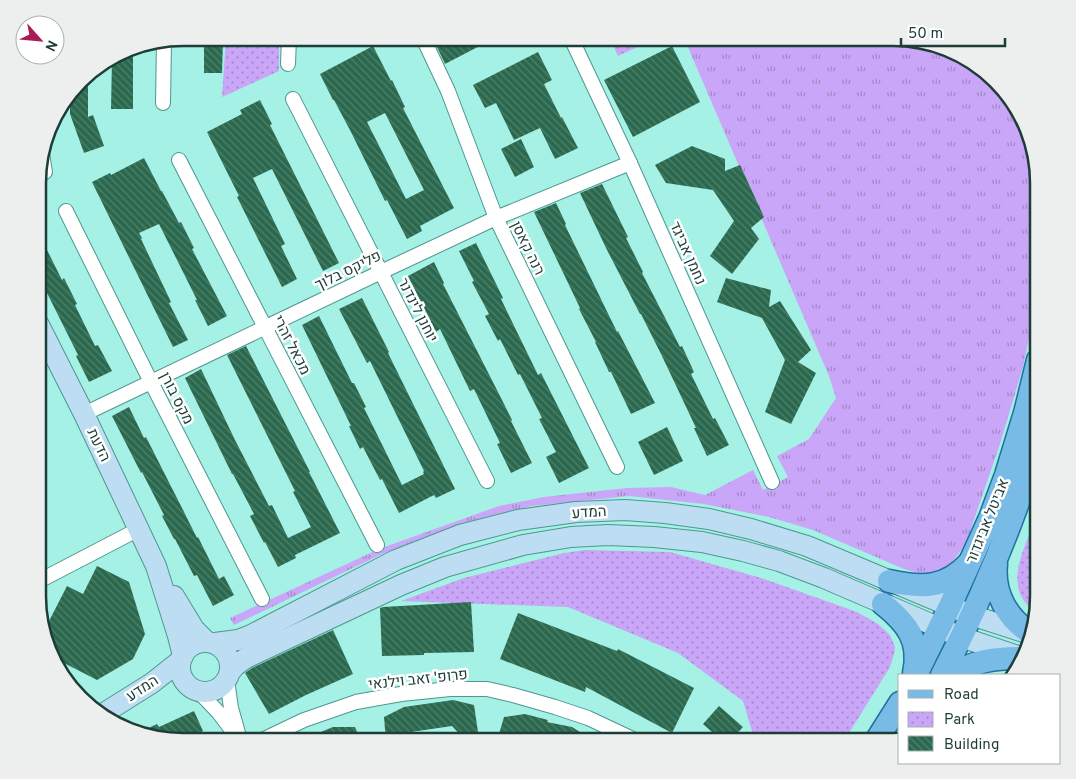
<svg xmlns="http://www.w3.org/2000/svg" width="1076" height="779" font-family="Overpass,Heebo,sans-serif">
	<style>
		.grass { fill: url(#grass-tufts) }
		.park { fill: url(#park-dots) }
		.building { fill: url(#building-back-hatch); fill-rule: evenodd }
		.lines { fill: none; stroke-linecap: round; stroke-linejoin: round }
		.street-casing { stroke: #4d988e; stroke-width: 16 }
		.secondary-casing { stroke: #4d988e; stroke-width: 22 }
		.primary-casing { stroke: #1e729e; stroke-width: 25 }
		.street { stroke: #fff; stroke-width: 14 }
		.secondary { stroke: #bcddf2; stroke-width: 20 }
		.primary { stroke: #78bbe6; stroke-width: 22 }
		.labels { text-anchor: middle; stroke-width: 5; stroke-linejoin: round; paint-order: stroke }
		.street-label { font-size: 15px; fill: #1d3d38; stroke: #fff }
		.rim { fill: none; stroke: #1d3d38; stroke-width: 2.5 }
	</style>
	<defs>
		<pattern id="grass-tufts" width="24" height="20" patternUnits="userSpaceOnUse" patternTransform="scale(1.25)"><rect width="24" height="20" fill="#c9a6f7"/><path d="M3 7l-1-3M5 7V3M7 7l1-3M15 17l-1-3M17 17v-4M19 17l1-3" fill="none" stroke="#a388c9"/></pattern>
		<pattern id="park-dots" width="8" height="8" patternUnits="userSpaceOnUse" patternTransform="scale(1.25)"><rect width="8" height="8" fill="#c9a6f7"/><path d="M2 2h.1M6 6h.1" fill="none" stroke="#a388c9" stroke-width="1.8" stroke-linecap="round"/></pattern>
		<pattern id="building-back-hatch" width="6" height="6" patternUnits="userSpaceOnUse" patternTransform="scale(1.25)"><rect width="6" height="6" fill="#2b694f"/><path d="M-1 5l2 2M0 0l6 6M5-1l2 2" fill="none" stroke="#4f806c"/></pattern>
	</defs>
	<rect width="100%" height="100%" fill="#a5f1e5"/>
	<path class="grass" d="M684,38H902L948,49L982,68L1023,119L1038,174V295L1023,367L999,447L968,537L962,549L952,562L944,569L934,574H922L904,569L813,530L769,517L704,504L629,496L531,506L462,523L382,554L234,625L230,618L379,549L499,506L544,497L627,488L671,487L705,495L753,470L763,490L788,477L777,456L809,439L836,398L829,376Z"/>
	<g class="park">
		<path d="M226,38H279V71L222,97Z"/>
		<path d="M610,38H646L648,42L618,56Z"/>
		<path d="M1038,514V605L1037,613C999,588 1026,546 1038,514Z"/>
		<path d="M585,550L670,552L761,578L857,612L878,624L890,635L895,647L894,654L890,667L844,741H755L743,701L678,653L568,607L401,601L464,578L564,553Z"/>
	</g>
	<g class="building">
		<path d="M450,38H495L445,64L436,45Z"/>
		<path d="M204,42H223L222,73H204Z"/>
		<path d="M373,46L391,81L392,80L405,107L403,108L454,208L420,226L422,231L407,239L387,200L385,201L351,132L334,100H333L320,74ZM385,113L424,190L406,199L367,122Z"/>
		<path d="M672,46L700,102L633,137L604,80Z"/>
		<path d="M133,48V109H111L112,59Z"/>
		<path d="M538,52L552,80L544,84L561,118L562,117L578,148L555,159L540,128L514,140L496,103L485,108L473,85Z"/>
		<path d="M88,73V117L93,115L104,146L84,153L70,114V94Z"/>
		<path d="M260,100L272,124L270,125L339,263L323,271L272,169L253,178L285,244L281,246L297,279L282,287L237,197L239,196L207,132L242,114L240,110Z"/>
		<path d="M521,139L534,167L515,177L501,149Z"/>
		<path d="M692,146L725,159V171L740,165L764,217L751,228L759,239L732,274L710,256L734,221L713,190L666,183L655,165Z"/>
		<path d="M144,158L161,191H162L179,223L181,222L194,248L192,249L227,316L208,326L195,300H197L159,224L139,233L142,238L141,239L171,302L169,303L188,340L173,347L92,182L110,173L111,175Z"/>
		<path d="M602,184L628,237L626,238L643,272L642,273L680,347L682,346L694,372L691,374L713,419L715,418L729,445L707,456L694,428H696L662,356L641,314H640L606,248L580,193Z"/>
		<path d="M556,203L566,224L565,225L617,332L618,331L655,403L631,414L611,372H609L595,342H596L579,309L580,308L534,212Z"/>
		<path d="M39,234L62,280L64,278L77,304L75,305L95,346L98,345L112,371L89,382L76,356L78,355L39,277Z"/>
		<path d="M476,243L503,298L501,299L538,375L541,373L589,468L559,483L546,457L556,452L539,419L542,418L520,374L518,375L500,339L498,341L485,316L489,314L472,282L474,281L459,251Z"/>
		<path d="M434,262L444,283L443,284L499,394L512,420L511,421L532,463L511,473L497,444L500,443L474,389L470,391L440,329L436,332L408,276Z"/>
		<path d="M726,278L771,290L769,307L780,301L811,350L798,362L816,373L791,424L765,412L785,360L762,318L717,302Z"/>
		<path d="M362,298L389,352L388,353L455,489L436,498L434,495L399,513L382,479L380,480L363,447L360,449L349,426H351L302,325L319,316L352,383H354L366,407L364,408L402,485L424,474L423,472L424,471L370,361L367,363L339,309Z"/>
		<path d="M246,346L310,472H309L340,533L295,555L296,558L278,567L265,542L264,543L250,516L254,514L233,474H232L185,378L201,369L235,440L269,506L272,505L288,538L311,527L293,492L295,491L227,355Z"/>
		<path d="M129,407L144,438L146,437L181,506L197,538L198,537L219,579L224,576L234,595L213,606L197,575L194,576L175,539H174L162,516L164,515L142,472L141,473L112,416Z"/>
		<path d="M667,427L683,461L654,475L638,442Z"/>
		<path d="M97,566L129,582L145,634L133,659L97,680L62,662L47,625L67,586L83,594Z"/>
		<path d="M471,602L474,652L424,653V655L382,656L380,608L383,607Z"/>
		<path d="M518,613L617,651L618,649L694,688L672,733L586,687L585,692L500,659Z"/>
		<path d="M333,630L353,674L306,695L269,714L245,673L252,668Z"/>
		<path d="M453,700L474,705L478,732L472,741H466L452,726L411,732L406,741H386L384,717L404,707Z"/>
		<path d="M719,706L743,727L730,741H722L703,724Z"/>
		<path d="M194,711L203,731L182,741H174L136,734L157,724L159,727Z"/>
		<path d="M525,714L548,720L547,722L572,727L594,741H497L504,717Z"/>
		<path d="M333,727H355L361,741H299Z"/>
	</g>
	<g class="lines">
		<g class="street-casing">
			<g id="street">
				<path d="M423,38L448,91L496,218L617,467"/>
				<path d="M571,38L630,163L772,482"/>
				<path d="M288,64L289,38"/>
				<path d="M293,99L487,481"/>
				<path d="M163,103L164,41"/>
				<path d="M42,154L45,172"/>
				<path d="M179,160L377,545"/>
				<path d="M66,211L151,382L262,599"/>
				<path d="M84,414L381,272L496,218L630,163"/>
				<path d="M39,581L139,529"/>
				<path d="M227,680L231,708L238,733"/>
				<path d="M199,692L219,713L240,741"/>
				<path d="M260,741L304,720L356,702L401,694L450,689H487L513,695L555,707L588,718L637,741"/>
			</g>
		</g>
		<g class="secondary-casing">
			<g id="secondary">
				<path d="M39,325L84,414L156,566L178,636L183,656"/>
				<path d="M174,596L194,629L207,642"/>
				<circle cx="205" cy="667" r="25"/>
				<path d="M215,643L238,640L251,635L396,560L460,535L518,520L576,512L625,510L665,513L709,519L751,529L807,546L971,615L1030,634"/>
				<path d="M230,672L235,666L246,658L401,585L445,567L523,545L571,537L608,535L654,537L702,542L743,551L779,561L824,578L961,637L1018,656"/>
				<path d="M101,715L152,683L181,660"/>
			</g>
		</g>
		<g class="primary-casing">
			<g id="primary">
				<path d="M996,564C993,593 1007,619 1032,634"/>
				<path d="M889,581C922,588 945,589 969,563"/>
				<path d="M883,604C907,623 921,641 914,673"/>
				<path d="M916,675L950,606L990,518L1006,475L1025,413L1038,360"/>
				<path d="M942,675C981,601 1013,523 1038,443"/>
				<path d="M953,675C974,660 997,658 1022,658"/>
				<path d="M876,741L900,703"/>
			</g>
		</g>
		<use href="#street" class="street"/>
		<use href="#secondary" class="secondary"/>
		<use href="#primary" class="primary"/>
	</g>
	<g class="labels">
		<g class="street-label">
			<text transform="translate(528 248) rotate(64)" y="5">רנה קאסן</text>
			<text transform="translate(688 253) rotate(66)" y="5">נחמן אביגד</text>
			<text transform="translate(348 270) rotate(-26)" y="5">פליקס בלוך</text>
			<text transform="translate(418 310) rotate(63)" y="5">יוחנן לינדנר</text>
			<text transform="translate(292 345) rotate(63)" y="5">מכאל זהרי</text>
			<text transform="translate(177 398) rotate(63)" y="5">מקס בורן</text>
			<text transform="translate(99 445) rotate(64)" y="5">הדעת</text>
			<text transform="translate(589 512) rotate(-4)" y="5">המדע</text>
			<text transform="translate(987 521) rotate(-68)" y="5">אביטל אביגדור</text>
			<text transform="translate(418 679) rotate(-6)" y="5">פרופ' זאב וילנאי</text>
			<text transform="translate(142 688) rotate(-33)" y="5">המדע</text>
		</g>
	</g>
	<path d="M0 0H1076V779H0ZM183 46H893A137 137 0 0 1 1030 183V596A137 137 0 0 1 893 733H183A137 137 0 0 1 46 596V183A137 137 0 0 1 183 46Z" fill="#edefef" fill-rule="evenodd"/>
	<path class="rim" d="M183 46H893A137 137 0 0 1 1030 183V596A137 137 0 0 1 893 733H183A137 137 0 0 1 46 596V183A137 137 0 0 1 183 46Z"/>
	<rect x="898" y="674" width="162" height="90" fill="#ffffff" stroke="#a5b1af"/>
	<rect x="908" y="690" width="25" height="8" fill="#78bbe6" stroke="#a5b1af"/>
	<text x="944" y="699" font-size="15" fill="#1d3d38">Road</text>
	<rect x="908" y="712" width="25" height="15" fill="url(#park-dots)" stroke="#a5b1af"/>
	<text x="944" y="724" font-size="15" fill="#1d3d38">Park</text>
	<rect x="908" y="736" width="25" height="15" fill="url(#building-back-hatch)" stroke="#a5b1af"/>
	<text x="944" y="749" font-size="15" fill="#1d3d38">Building</text>
	<g transform="translate(40 40) rotate(117)"><circle r="24" fill="#ffffff" stroke="#a5b1af"/>
	<path d="M0-4L9 19L0 12L-9 19Z" fill="#aa1a55"/>
	<text y="-8" font-size="14" font-weight="bold" text-anchor="middle" fill="#1d3d38">N</text>
	</g>
	<path d="M901 38v8h104v-8" fill="none" stroke="#1d3d38" stroke-width="2.5"/>
	<text x="908" y="38" font-size="15" fill="#1d3d38" stroke="#ffffff" stroke-width="4" paint-order="stroke">50 m</text>
</svg>
